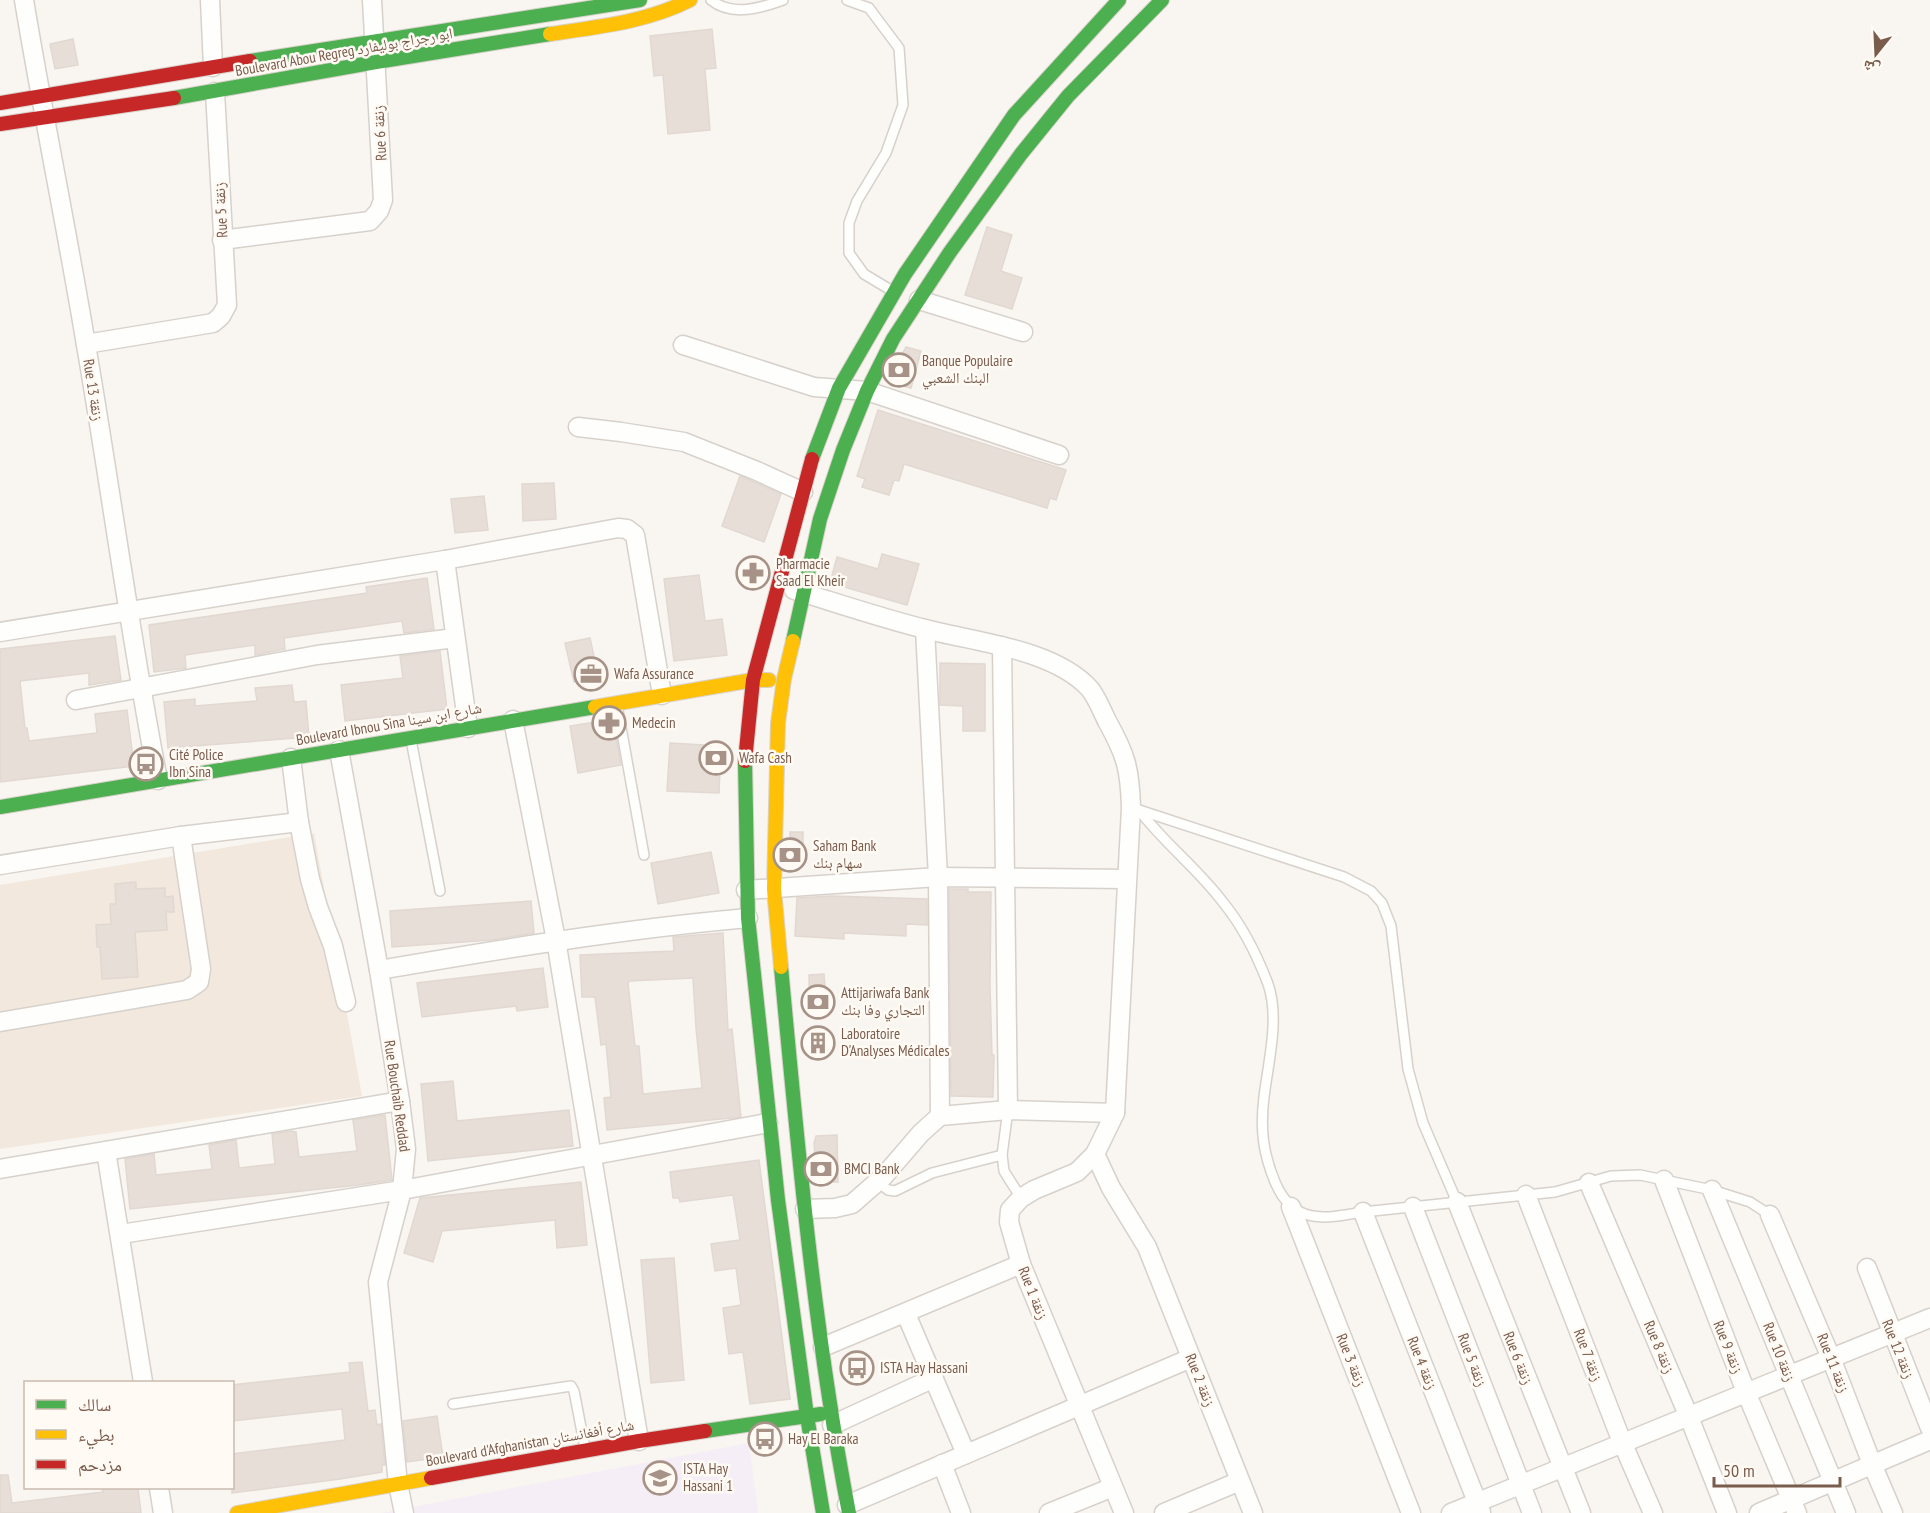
<svg xmlns="http://www.w3.org/2000/svg" width="1930" height="1513" font-family="'PT Sans Narrow','Noto Naskh Arabic',sans-serif">
	<style>
		.residential { fill: #f2e8de }
		.education { fill: #f6eef6 }
		.building { fill: #e6ded7; stroke: #e2d8d2; stroke-width: 1.5; fill-rule: evenodd }
		.lines { fill: none; stroke-linecap: round; stroke-linejoin: round }
		.lane-casing { stroke: #d7d1cb; stroke-width: 12 }
		.street-casing { stroke: #d7d1cb; stroke-width: 21 }
		.fast-casing { stroke: #d9d2cb; stroke-width: 16 }
		.slow-casing { stroke: #d9d2cb; stroke-width: 16 }
		.jam-casing { stroke: #d9d2cb; stroke-width: 16 }
		.lane { stroke: #fefefd; stroke-width: 9 }
		.street { stroke: #fefefd; stroke-width: 18 }
		.fast { stroke: #4caf50; stroke-width: 14 }
		.slow { stroke: #ffc107; stroke-width: 14 }
		.jam { stroke: #c62828; stroke-width: 14 }
		.labels { text-anchor: middle; stroke-width: 5; stroke-linejoin: round; paint-order: stroke }
		.street-label { font-size: 15px; fill: #7a5c4d; stroke: #fffaf3 }
		.poi-label { font-size: 15px; fill: #7a5c4d; stroke: #fffaf3; text-anchor: start }
	</style>
	<rect width="100%" height="100%" fill="#f9f5f0"/>
	<path class="residential" d="M314,833L362,1096L0,1149V885Z"/>
	<path class="education" d="M749,1443L758,1513H381Z"/>
	<g class="building">
		<path d="M712,29L716,68L705,69L710,130L668,134L663,75L654,76L650,36Z"/>
		<path d="M73,39L78,65L55,69L50,44Z"/>
		<path d="M987,227L1012,235L1001,271L1022,278L1012,309L965,295Z"/>
		<path d="M906,347L921,351L911,388L892,383L896,366Z"/>
		<path d="M878,410L1066,470L1056,500L1050,498L1047,508L904,464L899,481L894,480L889,495L862,487L865,479L857,476Z"/>
		<path d="M740,476L781,494L764,542L722,526Z"/>
		<path d="M554,483L556,519L523,521L522,484Z"/>
		<path d="M484,496L488,530L455,533L451,499Z"/>
		<path d="M882,554L919,564L907,605L830,583L837,557L878,569Z"/>
		<path d="M740,563L758,568L754,581L737,576Z"/>
		<path d="M699,575L705,621L722,619L727,655L674,661L664,579Z"/>
		<path d="M427,578L434,629L404,633L402,621L284,638L285,649L255,655V645L185,655L186,668L154,672L149,625L367,593L366,587Z"/>
		<path d="M115,636L121,680L89,685V673L20,681L25,728H27L29,741L97,733L95,714L127,710L134,766L0,782V649Z"/>
		<path d="M590,638L598,676L574,682L565,643Z"/>
		<path d="M440,651L447,709L345,721L341,685L403,678L400,656Z"/>
		<path d="M940,663L985,664V731H963V706L940,705Z"/>
		<path d="M292,685L294,702L306,701L309,737L168,748L164,702L195,699V706L257,701L255,688Z"/>
		<path d="M613,719L621,765L578,773L570,726Z"/>
		<path d="M670,743L721,746L719,793L667,791Z"/>
		<rect x="790" y="832" width="13" height="32"/>
		<path d="M711,852L719,893L658,904L651,863Z"/>
		<path d="M136,882V889L165,888V897L173,896L174,912H166L167,930L135,932L138,977L102,979L100,947H97L96,925L111,924L110,904H116L115,884Z"/>
		<path d="M949,889H968V892H991L990,985L992,1055H994L993,1097L951,1096Z"/>
		<path d="M831,896L927,899V925L906,924V936L844,933V939L795,936L797,898Z"/>
		<path d="M531,901L534,933L492,940L392,947L390,911Z"/>
		<path d="M723,933L728,1030L732,1029L741,1117L607,1130L604,1098L611,1097L606,1044L601,1045L595,997H582L580,955L674,951L673,937ZM693,978L696,1028L702,1088L643,1094L639,1046H635L628,983L630,981Z"/>
		<path d="M543,968L548,1007L517,1011L516,1006L422,1017L417,983Z"/>
		<path d="M824,974L827,1010L810,1012L809,975Z"/>
		<path d="M824,1034L826,1052L812,1053L811,1035Z"/>
		<path d="M453,1081L457,1121L569,1110L573,1146L428,1161L421,1084Z"/>
		<path d="M385,1115L392,1180L359,1185L130,1209L125,1159L154,1154L156,1175L212,1169L209,1145L236,1140L239,1168L275,1164L272,1134L291,1131L296,1132L299,1157L357,1151L353,1120Z"/>
		<path d="M837,1135L838,1182H826L819,1177L816,1172L814,1143L816,1136Z"/>
		<path d="M759,1160L790,1399L750,1404L743,1352L729,1354L723,1308L741,1305L736,1268L715,1271L711,1244L740,1240L733,1195L680,1202L679,1198H673L670,1172Z"/>
		<path d="M581,1182L587,1245L557,1248L555,1220L442,1231L433,1262L404,1253L420,1198Z"/>
		<path d="M674,1258L684,1380L651,1383L641,1260Z"/>
		<path d="M362,1362L368,1411L375,1410L377,1425L381,1424L385,1465H382V1472L340,1479L232,1493V1454L345,1440L342,1409L232,1421V1385L350,1372L349,1363Z"/>
		<path d="M437,1416L443,1457L407,1462L403,1421Z"/>
		<path d="M0,1475H8L12,1503L103,1492L102,1488H138L141,1513H0Z"/>
	</g>
	<g class="lines">
		<g class="lane-casing">
			<g id="lane">
				<path d="M711,0C732,17 761,8 783,0"/>
				<path d="M847,0L869,8L899,48L903,105L886,153L857,201L849,223V253L864,274L894,292"/>
				<path d="M617,705L644,855"/>
				<path d="M411,740L440,891"/>
				<path d="M1139,810C1164,843 1197,868 1222,901C1242,925 1257,955 1268,984C1280,1018 1268,1063 1264,1097C1260,1129 1263,1153 1275,1182C1293,1225 1324,1219 1363,1212L1555,1192L1611,1176L1640,1175L1712,1190L1750,1202L1770,1215"/>
				<path d="M1139,810L1344,877L1371,891L1382,903L1391,926L1408,1069L1423,1123L1457,1202"/>
				<path d="M1008,1110L1002,1155L1004,1171L1021,1198"/>
				<path d="M878,1182L888,1190L895,1191L932,1173L1002,1155"/>
				<path d="M453,1404L571,1386L574,1391L585,1448"/>
			</g>
		</g>
		<g class="street-casing">
			<g id="street">
				<path d="M24,0C43,115 67,230 86,345C111,490 130,636 158,780"/>
				<path d="M210,0L213,67"/>
				<path d="M222,240L370,221L379,211L383,200L372,0"/>
				<path d="M919,300L1023,332"/>
				<path d="M86,344L213,323L221,316L227,305L215,92"/>
				<path d="M683,345L814,387L867,391L1059,455"/>
				<path d="M578,427L621,432L684,442L757,471L803,492"/>
				<path d="M445,560L468,728"/>
				<path d="M794,590C837,603 881,618 925,629C975,642 1054,649 1090,689C1097,698 1102,711 1107,721C1126,755 1130,769 1131,808L1115,1113L1008,1110L940,1116L921,1133L884,1176L852,1204L835,1208L805,1209"/>
				<path d="M925,629L938,877L940,1116"/>
				<path d="M0,632L445,560L618,528L627,529L635,535L662,695"/>
				<path d="M1002,646L1008,1110"/>
				<path d="M76,700L317,655L455,638"/>
				<path d="M513,720L556,940L639,1441"/>
				<path d="M339,750L379,970L400,1101L406,1149L402,1190L378,1282L398,1484L404,1513"/>
				<path d="M291,758L299,822L310,879L318,907L333,946L346,1002"/>
				<path d="M0,865L181,836L299,822"/>
				<path d="M746,890L938,877L1126,879"/>
				<path d="M379,970C501,949 624,929 748,918"/>
				<path d="M0,1022L187,990L199,982L201,969L181,836"/>
				<path d="M1115,1113L1095,1154L1077,1172L1034,1190L1021,1198L1010,1210L1009,1222L1021,1264L1124,1513"/>
				<path d="M106,1151L143,1382"/>
				<path d="M1095,1154L1111,1188L1147,1247L1253,1513"/>
				<path d="M0,1169L400,1101"/>
				<path d="M1664,1180L1746,1392L1797,1513"/>
				<path d="M1589,1183L1689,1417L1727,1513"/>
				<path d="M1712,1190L1846,1513"/>
				<path d="M1526,1195L1622,1442L1653,1513"/>
				<path d="M1457,1202L1581,1513"/>
				<path d="M1291,1207L1411,1513"/>
				<path d="M1413,1207L1532,1513"/>
				<path d="M1363,1212L1481,1512"/>
				<path d="M1770,1215L1831,1358L1872,1464L1893,1513"/>
				<path d="M121,1234L402,1190L768,1123"/>
				<path d="M1867,1268L1930,1428"/>
				<path d="M906,1314L966,1454"/>
				<path d="M823,1347L1021,1264"/>
				<path d="M832,1425L934,1378"/>
				<path d="M942,1464L961,1513"/>
				<path d="M159,1488L163,1513"/>
				<path d="M847,1505L1191,1358"/>
				<path d="M1049,1513L1113,1487"/>
				<path d="M1164,1513L1240,1481"/>
				<path d="M1451,1513L1930,1318"/>
				<path d="M1759,1513L1930,1440"/>
			</g>
		</g>
		<g class="fast-casing">
			<g id="fast">
				<path d="M250,61L640,0"/>
				<path d="M174,98L376,62L550,34"/>
				<path d="M812,459L839,388L905,274L1014,115L1119,0"/>
				<path d="M793,641L820,519L843,450L867,391L893,339L950,252L1021,154L1068,96L1162,0"/>
				<path d="M745,761L748,918L778,1200L807,1416L823,1513"/>
				<path d="M0,807L595,707"/>
				<path d="M781,967C798,1149 814,1333 849,1513"/>
				<path d="M705,1431L821,1414"/>
			</g>
		</g>
		<g class="slow-casing">
			<g id="slow">
				<path d="M550,34C597,27 647,22 690,0"/>
				<path d="M595,707L753,680H769"/>
				<path d="M781,967L774,889L778,723L784,679L793,641"/>
				<path d="M237,1513L431,1478"/>
			</g>
		</g>
		<g class="jam-casing">
			<g id="jam">
				<path d="M0,103L250,61"/>
				<path d="M0,124L174,98"/>
				<path d="M745,761L753,680L812,459"/>
				<path d="M431,1478L639,1441L705,1431"/>
			</g>
		</g>
		<use href="#lane" class="lane"/>
		<use href="#street" class="street"/>
		<use href="#fast" class="fast"/>
		<use href="#slow" class="slow"/>
		<use href="#jam" class="jam"/>
	</g>
	<defs>
		<g id="bank-ring" transform="scale(1.725)"><circle r="9.5" fill="#fffaf3" stroke="#a69286" stroke-width="1.5"/><path d="M-6-4H6V4H-6ZM0-2.3a2.3 2.3 0 1 0 0 4.6a2.3 2.3 0 1 0 0-4.6Z" fill="#a69286"/></g>
		<g id="pharmacy-ring" transform="scale(1.725)"><circle r="9.5" fill="#fffaf3" stroke="#a69286" stroke-width="1.5"/><path d="M-2-6h4v4h4v4h-4v4h-4v-4h-4v-4h4Z" fill="#a69286"/></g>
		<g id="office-ring" transform="scale(1.725)"><circle r="9.5" fill="#fffaf3" stroke="#a69286" stroke-width="1.5"/><path d="M-6-3h4V-5.5h4V-3h4V5H-6ZM-1-4.5V-3h2v-1.5ZM-6 0V1H6V0Z" fill="#a69286"/></g>
		<g id="bus-ring" transform="scale(1.725)"><circle r="9.5" fill="#fffaf3" stroke="#a69286" stroke-width="1.5"/><path d="M-5-6H5V4H4V6H2V4H-2V6H-4V4H-5ZM-3.5-4V0h7V-4ZM-3.5 1.2v1.5H-2V1.2ZM2 1.2v1.5H3.5V1.2Z" fill="#a69286"/></g>
		<g id="building-ring" transform="scale(1.725)"><circle r="9.5" fill="#fffaf3" stroke="#a69286" stroke-width="1.5"/><path d="M-4-6H4V6H1V3H-1V6H-4ZM-2.5-4.3h1.7v1.8h-1.7ZM.8-4.3h1.7v1.8H.8ZM-2.5-1h1.7V.8h-1.7ZM.8-1h1.7V.8H.8Z" fill="#a69286"/></g>
		<g id="university-ring" transform="scale(1.725)"><circle r="9.5" fill="#fffaf3" stroke="#a69286" stroke-width="1.5"/><path d="M0-5L7-2L0 1L-7-2ZM-4 1L0 2.5L4 1V4Q0 6-4 4Z" fill="#a69286"/></g>
	</defs>
	<g fill-rule="evenodd">
		<use href="#bank-ring" x="899" y="370"/>
		<use href="#pharmacy-ring" x="753" y="573"/>
		<use href="#office-ring" x="591" y="674"/>
		<use href="#pharmacy-ring" x="609" y="723"/>
		<use href="#bank-ring" x="716" y="758"/>
		<use href="#bus-ring" x="146" y="764"/>
		<use href="#bank-ring" x="790" y="855"/>
		<use href="#bank-ring" x="818" y="1002"/>
		<use href="#building-ring" x="818" y="1043"/>
		<use href="#bank-ring" x="821" y="1169"/>
		<use href="#bus-ring" x="857" y="1368"/>
		<use href="#bus-ring" x="765" y="1439"/>
		<use href="#university-ring" x="660" y="1478"/>
	</g>
	<g class="labels">
		<g class="street-label">
			<text transform="translate(344 52) rotate(-10)" y="5">Boulevard Abou Regreg ابو رجراج بوليفارد</text>
			<text transform="translate(380 133) rotate(-93)" y="5">Rue 6 زنقة</text>
			<text transform="translate(221 210) rotate(-93)" y="5">Rue 5 زنقة</text>
			<text transform="translate(93 390) rotate(81)" y="5">Rue 13 زنقة</text>
			<text transform="translate(389 724) rotate(-10)" y="5">Boulevard Ibnou Sina شارع ابن سينا</text>
			<text transform="translate(397 1096) rotate(82)" y="5">Rue Bouchaib Reddad</text>
			<text transform="translate(1033 1293) rotate(68)" y="5">Rue 1 زنقة</text>
			<text transform="translate(1659 1347) rotate(67)" y="5">Rue 8 زنقة</text>
			<text transform="translate(1728 1347) rotate(68)" y="5">Rue 9 زنقة</text>
			<text transform="translate(1898 1349) rotate(68)" y="5">Rue 12 زنقة</text>
			<text transform="translate(1779 1352) rotate(68)" y="5">Rue 10 زنقة</text>
			<text transform="translate(1588 1355) rotate(69)" y="5">Rue 7 زنقة</text>
			<text transform="translate(1518 1358) rotate(68)" y="5">Rue 6 زنقة</text>
			<text transform="translate(1351 1360) rotate(68)" y="5">Rue 3 زنقة</text>
			<text transform="translate(1472 1360) rotate(69)" y="5">Rue 5 زنقة</text>
			<text transform="translate(1422 1363) rotate(68)" y="5">Rue 4 زنقة</text>
			<text transform="translate(1833 1363) rotate(68)" y="5">Rue 11 زنقة</text>
			<text transform="translate(1200 1380) rotate(68)" y="5">Rue 2 زنقة</text>
			<text transform="translate(530 1443) rotate(-10)" y="5">Boulevard d'Afghanistan شارع أفغانستان</text>
		</g>
		<g class="poi-label">
			<text x="922" y="366">Banque Populaire<tspan x="922" dy="17">البنك الشعبي</tspan></text>
			<text x="776" y="569">Pharmacie<tspan x="776" dy="17">Saad El Kheir</tspan></text>
			<text x="614" y="679">Wafa Assurance</text>
			<text x="632" y="728">Medecin</text>
			<text x="169" y="760">Cité Police<tspan x="169" dy="17">Ibn Sina</tspan></text>
			<text x="739" y="763">Wafa Cash</text>
			<text x="813" y="851">Saham Bank<tspan x="813" dy="17">سهام بنك</tspan></text>
			<text x="841" y="998">Attijariwafa Bank<tspan x="841" dy="17">التجاري وفا بنك</tspan></text>
			<text x="841" y="1039">Laboratoire<tspan x="841" dy="17">D'Analyses Médicales</tspan></text>
			<text x="844" y="1174">BMCI Bank</text>
			<text x="880" y="1373">ISTA Hay Hassani</text>
			<text x="788" y="1444">Hay El Baraka</text>
			<text x="683" y="1474">ISTA Hay<tspan x="683" dy="17">Hassani 1</tspan></text>
		</g>
	</g>
	<rect x="24" y="1381" width="210" height="108" fill="#fffaf3" stroke="#cabbb1" stroke-width="1.5"/>
	<rect x="36" y="1400" width="30" height="9" fill="#4caf50" stroke="#cabbb1" stroke-width="1.5"/>
	<text x="78" y="1411" font-size="18" fill="#7a5c4d">سالك</text>
	<rect x="36" y="1430" width="30" height="9" fill="#ffc107" stroke="#cabbb1" stroke-width="1.5"/>
	<text x="78" y="1441" font-size="18" fill="#7a5c4d">بطيء</text>
	<rect x="36" y="1460" width="30" height="9" fill="#c62828" stroke="#cabbb1" stroke-width="1.5"/>
	<text x="78" y="1471" font-size="18" fill="#7a5c4d">مزدحم</text>
	<g transform="translate(1876 54) rotate(198)" stroke="#fffaf3" stroke-width="4.5" paint-order="stroke">
	<path d="M0-4.5L10 22L0 15L-10 22Z" fill="#7a5c4d"/>
	<text y="-9" font-size="16" font-weight="bold" text-anchor="middle" fill="#7a5c4d">ش</text>
	</g>
	<path d="M1714 1477v9h126v-9" fill="none" stroke="#7a5c4d" stroke-width="3"/>
	<text x="1723" y="1477" font-size="18" fill="#7a5c4d" stroke="#fffaf3" stroke-width="4.5" paint-order="stroke">50 m</text>
</svg>
